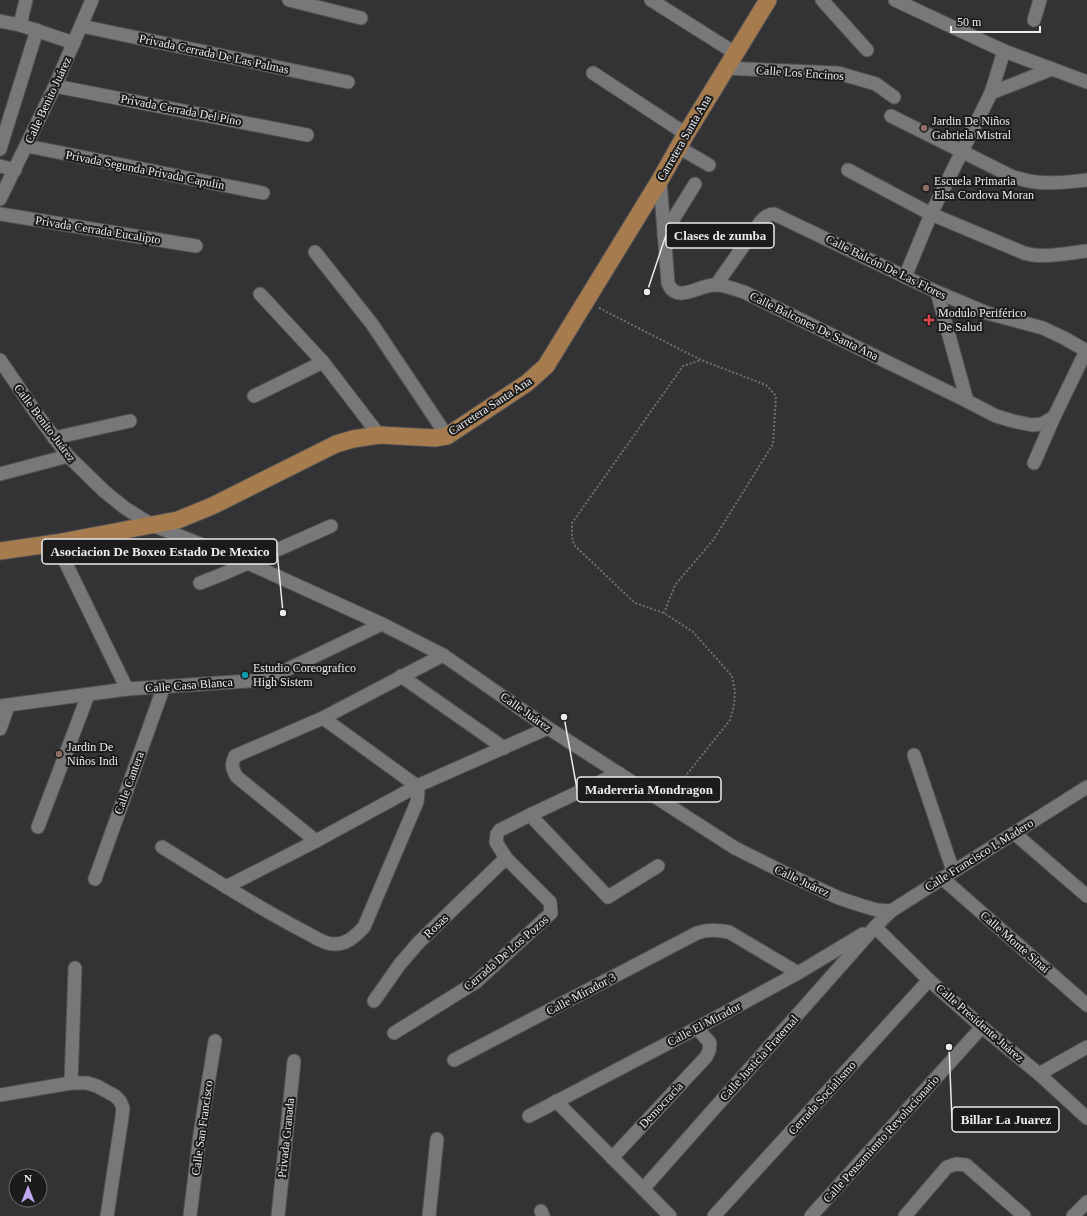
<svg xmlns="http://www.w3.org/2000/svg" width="1087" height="1216" font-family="'Times New Roman',serif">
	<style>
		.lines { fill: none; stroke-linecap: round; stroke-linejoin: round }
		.minor-casing { stroke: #515153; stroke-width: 15 }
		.major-casing { stroke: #515153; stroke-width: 19 }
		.path { stroke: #6f6f72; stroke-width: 2; stroke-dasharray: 2 2; stroke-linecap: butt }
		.minor { stroke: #78787b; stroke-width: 13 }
		.major { stroke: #a67c4f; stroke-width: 17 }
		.education-dot { fill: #8d6e63; stroke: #1b1b1c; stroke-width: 1.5 }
		.health-dot { fill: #e0444e; stroke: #1b1b1c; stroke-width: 1.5 }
		.culture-dot { fill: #0f9aa8; stroke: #1b1b1c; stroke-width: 1.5 }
		.labels { text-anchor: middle; stroke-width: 4; stroke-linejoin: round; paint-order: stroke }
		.street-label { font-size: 12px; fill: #ebebed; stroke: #1b1b1c }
		.poi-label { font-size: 12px; fill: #ebebed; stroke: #1b1b1c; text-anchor: start }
		.leader { fill: none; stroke: #ebebed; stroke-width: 1.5 }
		.callout-dot { fill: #ebebed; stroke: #1b1b1c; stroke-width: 1.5 }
		.callout { fill: #1b1b1c; stroke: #ebebed; stroke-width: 1.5 }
		.callout-label { font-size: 13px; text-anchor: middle; font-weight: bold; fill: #ebebed }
	</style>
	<rect width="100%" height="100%" fill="#333336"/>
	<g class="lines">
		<g class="minor-casing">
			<g id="minor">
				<path d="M289,0L361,18"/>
				<path d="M651,0L735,53"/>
				<path d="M822,0L867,50"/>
				<path d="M895,0L1004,51L1087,82"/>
				<path d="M1034,20L1040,0"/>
				<path d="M0,21L20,25L74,43"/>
				<path d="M20,25L26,0"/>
				<path d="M81,26L348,82"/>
				<path d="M725,68L838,73L876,84L894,97"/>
				<path d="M593,73L686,134"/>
				<path d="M55,86L307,135"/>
				<path d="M991,93L1052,69"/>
				<path d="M891,116L1011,176C1039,186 1058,183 1087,180"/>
				<path d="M27,146L263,193"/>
				<path d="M678,147L709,165"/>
				<path d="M0,149L37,30"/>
				<path d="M0,166L15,170"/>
				<path d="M848,170L931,214L1024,253C1044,259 1066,253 1087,251"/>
				<path d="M660,180L668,283C676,304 698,286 713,285C724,284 734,289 744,292L967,401L996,416L1013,421L1032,425L1042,424L1054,417"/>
				<path d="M0,199L55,86L92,0"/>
				<path d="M0,214L196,246"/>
				<path d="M664,234L695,184"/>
				<path d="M315,252L372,324L447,436"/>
				<path d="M905,277L931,214L991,93L1004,51"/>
				<path d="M716,285L761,221C765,217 768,214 774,214L937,292L987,313L1043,328L1064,338L1087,351"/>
				<path d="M937,292L967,401"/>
				<path d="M260,294L323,362L379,435"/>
				<path d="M0,360L36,413L68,456L104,491L125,508L152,525L248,563L382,624L443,655L548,728L735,848L785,873L839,898L863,906L877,910L891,911"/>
				<path d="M254,396L323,362"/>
				<path d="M54,438L130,421"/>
				<path d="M1034,463L1054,417L1086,351"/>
				<path d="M0,474L68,456"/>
				<path d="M56,543L127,689"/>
				<path d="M200,583L223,574L331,526"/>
				<path d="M401,676L504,748"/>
				<path d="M0,706L127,689L265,680L382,624"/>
				<path d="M0,729L8,706"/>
				<path d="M914,755L953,871"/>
				<path d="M530,815L608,897L658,866"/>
				<path d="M38,827L88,695"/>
				<path d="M1014,833L1087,896"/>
				<path d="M316,841L237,777C232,769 231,764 235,756L323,718L443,655"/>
				<path d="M162,847C209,876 256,907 305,932C313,936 324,944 333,944C347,945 355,936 364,927L417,802L418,793L417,786L323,718"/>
				<path d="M942,878L1087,1005"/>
				<path d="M95,879L164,686"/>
				<path d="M226,887L316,841L417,786L548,728"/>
				<path d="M875,927L929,980L982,1027L1039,1074L1087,1118"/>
				<path d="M374,1001L400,964L419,942L506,858"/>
				<path d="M394,1033L476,982L551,913L550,902L506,858L496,842L497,834L500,830L530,815L619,773"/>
				<path d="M454,1060L697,933C709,929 717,930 729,932L798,973"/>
				<path d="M1039,1074L1087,1047"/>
				<path d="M71,1083L75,968"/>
				<path d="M0,1095L71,1083H87L97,1086L115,1096L120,1101L123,1108L122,1117L107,1216"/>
				<path d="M556,1101L670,1216"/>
				<path d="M529,1116L697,1028L798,973L863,934"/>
				<path d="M612,1158L706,1057L709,1051L710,1043L697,1028"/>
				<path d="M643,1189L875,927L891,911L1087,787"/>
				<path d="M541,1211L543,1216"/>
				<path d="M190,1216L200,1134L215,1041"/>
				<path d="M278,1216L294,1061"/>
				<path d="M429,1216L437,1139"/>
				<path d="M714,1216L929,980"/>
				<path d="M811,1216L982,1027"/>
				<path d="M905,1216L947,1167L956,1164L966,1165L1024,1216"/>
				<path d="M1073,1216L1087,1202"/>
			</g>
		</g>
		<g class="major-casing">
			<path id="major" d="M0,551L56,543L178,520L212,506L336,444L353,439L379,435L435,438L447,436L527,383L546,366L660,180L686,134L768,0"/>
		</g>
		<g class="path">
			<path d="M599,308L701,360L766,385L776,396L773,444L714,539L675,585L664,613"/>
			<path d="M672,793L730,720L734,706L735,691L732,676L693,632L664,613L635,603L574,545L572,537V523L683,366L701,360"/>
		</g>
		<use href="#minor" class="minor"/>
		<use href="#major" class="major"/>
	</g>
	<g class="education-dot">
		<circle cx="924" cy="128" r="4"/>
		<circle cx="926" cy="188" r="4"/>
		<circle cx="59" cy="754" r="4"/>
	</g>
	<path class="health-dot" d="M927 314h4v4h4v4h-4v4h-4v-4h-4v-4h4z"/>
	<circle class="culture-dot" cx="245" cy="675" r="4"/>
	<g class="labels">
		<g class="street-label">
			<text transform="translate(214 54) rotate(12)" y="4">Privada Cerrada De Las Palmas</text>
			<text transform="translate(800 73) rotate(4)" y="4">Calle Los Encinos</text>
			<text transform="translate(48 100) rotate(-65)" y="4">Calle Benito Juárez</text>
			<text transform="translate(181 110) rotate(11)" y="4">Privada Cerrada Del Pino</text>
			<text transform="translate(684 138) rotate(-60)" y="4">Carretera Santa Ana</text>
			<text transform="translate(145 170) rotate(11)" y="4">Privada Segunda Privada Capulín</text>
			<text transform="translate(98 230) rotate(9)" y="4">Privada Cerrada Eucalipto</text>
			<text transform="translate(886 267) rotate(26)" y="4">Calle Balcón De Las Flores</text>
			<text transform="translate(814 326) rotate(26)" y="4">Calle Balcones De Santa Ana</text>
			<text transform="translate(490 406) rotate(-33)" y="4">Carretera Santa Ana</text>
			<text transform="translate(45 423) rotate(53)" y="4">Calle Benito Juárez</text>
			<text transform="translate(189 685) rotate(-4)" y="4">Calle Casa Blanca</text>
			<text transform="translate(526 712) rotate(35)" y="4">Calle Juárez</text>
			<text transform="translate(129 783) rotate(-70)" y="4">Calle Cantera</text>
			<text transform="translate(979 855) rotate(-32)" y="4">Calle Francisco I. Madero</text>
			<text transform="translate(802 881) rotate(25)" y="4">Calle Juárez</text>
			<text transform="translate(436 926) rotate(-44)" y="4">Rosas</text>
			<text transform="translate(1015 942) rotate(41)" y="4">Calle Monte Sinaí</text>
			<text transform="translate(506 953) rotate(-41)" y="4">Cerrada De Los Pozos</text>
			<text transform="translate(581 994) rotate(-28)" y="4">Calle Mirador 3</text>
			<text transform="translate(980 1023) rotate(41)" y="4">Calle Presidente Juárez</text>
			<text transform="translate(704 1024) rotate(-28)" y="4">Calle El Mirador</text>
			<text transform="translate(759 1058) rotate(-48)" y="4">Calle Justicia Fraternal</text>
			<text transform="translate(822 1098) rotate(-48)" y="4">Cerrada Socialismo</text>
			<text transform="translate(661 1105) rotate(-47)" y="4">Democracia</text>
			<text transform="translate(202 1128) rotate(-82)" y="4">Calle San Francisco</text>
			<text transform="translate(286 1138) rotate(-84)" y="4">Privada Granada</text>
			<text transform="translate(881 1139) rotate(-48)" y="4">Calle Pensamiento Revolucionario</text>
		</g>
		<g class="poi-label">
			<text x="932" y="125">Jardin De Niños<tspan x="932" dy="14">Gabriela Mistral</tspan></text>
			<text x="934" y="185">Escuela Primaria<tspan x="934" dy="14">Elsa Cordova Moran</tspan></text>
			<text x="938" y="317">Modulo Periférico<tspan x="938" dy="14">De Salud</tspan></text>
			<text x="253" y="672">Estudio Coreografico<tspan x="253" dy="14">High Sistem</tspan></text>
			<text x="67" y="751">Jardin De<tspan x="67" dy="14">Niños Indi</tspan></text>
		</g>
	</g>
	<path class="leader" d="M647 292L666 235M283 613L277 551M564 717L577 789M949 1047L952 1120"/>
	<g class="callout-dot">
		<circle cx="647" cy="292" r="4"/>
		<circle cx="283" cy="613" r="4"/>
		<circle cx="564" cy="717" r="4"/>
		<circle cx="949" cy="1047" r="4"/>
	</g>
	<g class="callout">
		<rect x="666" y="223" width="108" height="25" rx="4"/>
		<rect x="42" y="539" width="235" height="25" rx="4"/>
		<rect x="577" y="777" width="144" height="25" rx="4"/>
		<rect x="952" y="1107" width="107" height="25" rx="4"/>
	</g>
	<g class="callout-label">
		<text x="720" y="240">Clases de zumba</text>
		<text x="160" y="556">Asociacion De Boxeo Estado De Mexico</text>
		<text x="649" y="794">Madereria Mondragon</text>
		<text x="1006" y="1124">Billar La Juarez</text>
	</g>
	<g transform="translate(28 1188)"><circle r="19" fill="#1b1b1c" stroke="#6e6e70"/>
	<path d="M0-3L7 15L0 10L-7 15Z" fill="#c2a7f2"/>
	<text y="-6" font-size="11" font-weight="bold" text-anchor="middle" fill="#ebebed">N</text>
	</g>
	<path d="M951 26v6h89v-6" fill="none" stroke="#ebebed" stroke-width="2"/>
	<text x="957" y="26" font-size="12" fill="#ebebed" stroke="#1b1b1c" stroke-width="3" paint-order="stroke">50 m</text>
</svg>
